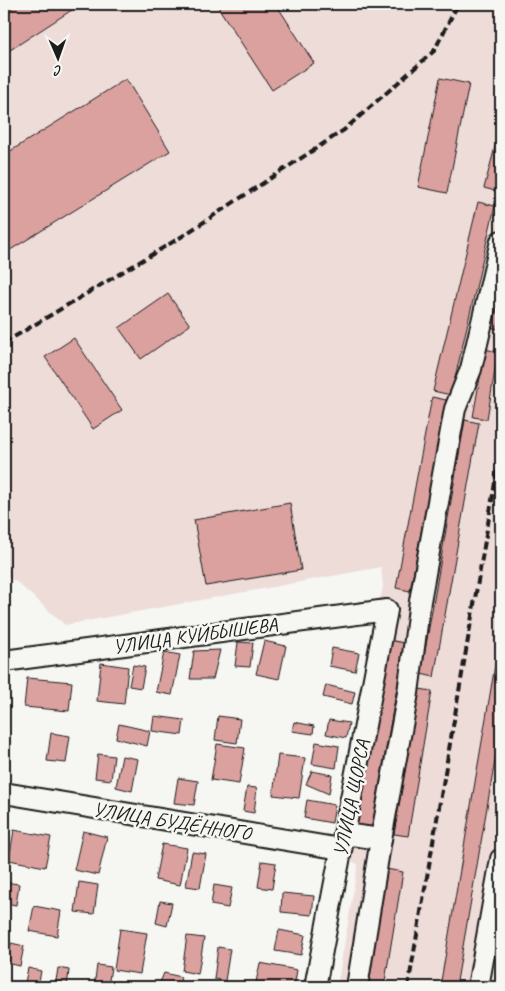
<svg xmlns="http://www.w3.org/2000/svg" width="505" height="991" font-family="Caveat,sans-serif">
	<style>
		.built { fill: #eedcd9 }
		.building { fill: #dba19f; stroke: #1c1c1c }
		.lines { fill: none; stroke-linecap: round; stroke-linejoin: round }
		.minor-casing { stroke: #1c1c1c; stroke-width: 24 }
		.minor { stroke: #f6f6f2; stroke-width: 20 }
		.rail { stroke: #1c1c1c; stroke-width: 4; stroke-dasharray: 8 4; stroke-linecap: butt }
		.labels { text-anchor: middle; stroke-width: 5; stroke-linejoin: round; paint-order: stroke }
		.street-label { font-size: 20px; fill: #1c1c1c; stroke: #f6f6f2 }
	</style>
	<rect width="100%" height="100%" fill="#f6f6f2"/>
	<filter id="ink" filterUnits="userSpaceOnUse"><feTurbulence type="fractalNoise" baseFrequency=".02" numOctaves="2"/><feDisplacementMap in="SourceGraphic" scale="10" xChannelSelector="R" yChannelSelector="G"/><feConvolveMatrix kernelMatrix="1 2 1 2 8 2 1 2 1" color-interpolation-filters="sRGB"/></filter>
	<g filter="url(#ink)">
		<path class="built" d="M4,4H501V922L491,987H337L358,864L333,854L383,586L381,567L65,625L19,584L4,574Z"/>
		<g class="building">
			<path d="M18,4H81L4,54V13Z"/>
			<path d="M216,4H276L314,63L272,90Z"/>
			<path d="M440,78L469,84L447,193L418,187Z"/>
			<path d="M126,79L170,151L7,252L4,246V155Z"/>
			<path d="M501,125V184L499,192L484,188Z"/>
			<path d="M478,202L495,206L451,395L433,391Z"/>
			<path d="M501,283V330L491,327Z"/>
			<path d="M168,294L190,325L141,359L119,328Z"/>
			<path d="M74,338L122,410L93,429L45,357Z"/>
			<path d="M485,349L498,352L487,419L473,417Z"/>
			<path d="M432,397L446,400L410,591L396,588Z"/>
			<path d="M465,420L479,423L434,677L421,674Z"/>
			<path d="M290,503L301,570L206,586L194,520Z"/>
			<path d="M501,630V726L456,987H440Z"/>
			<path d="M388,640L405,643L372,827L355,824Z"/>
			<path d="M264,641L286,646L279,679L256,674Z"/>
			<path d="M238,642L253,643L250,667L235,666Z"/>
			<path d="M332,648L359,653L355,671L329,666Z"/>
			<path d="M220,650L213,679H190L194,651Z"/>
			<path d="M164,652L180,655L172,695L156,692Z"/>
			<path d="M101,663L128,667L124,704L97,701Z"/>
			<path d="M133,665L145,667L141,688L129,686Z"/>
			<path d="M27,678L72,682L69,711L24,707Z"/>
			<path d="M326,685L355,692L352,704L323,697Z"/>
			<path d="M419,689L432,691L408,836L394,834Z"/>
			<path d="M154,716L184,720L182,735L152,731Z"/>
			<path d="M218,716L240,719L237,743L215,740Z"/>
			<path d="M329,720L349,723L346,738L326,734Z"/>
			<path d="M294,722L314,726L313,734L292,731Z"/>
			<path d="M119,724L150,731L147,746L116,738Z"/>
			<path d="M51,733L70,736L66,763L47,761Z"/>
			<path d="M316,742L339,746L336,768L312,764Z"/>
			<path d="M217,744L245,748L239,784L211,780Z"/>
			<path d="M98,754L114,756L111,780L95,778Z"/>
			<path d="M278,755L305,758L299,798L273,795Z"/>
			<path d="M122,756L138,759L132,791L116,787Z"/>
			<path d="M312,771L332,775L329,794L306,784Z"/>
			<path d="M178,778L198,781L194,805L174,803Z"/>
			<path d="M247,787L257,788L254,813L243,811Z"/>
			<path d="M307,800L335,805L332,823L304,818Z"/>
			<path d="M14,830L51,837L45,867L9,860Z"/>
			<path d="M83,831L107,837L98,875L74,870Z"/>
			<path d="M162,844L187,848L180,885L155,880Z"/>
			<path d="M192,852L206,854L200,888L186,886Z"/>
			<path d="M262,861L276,863L272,889L258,887Z"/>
			<path d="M386,869L403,872L384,987H367Z"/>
			<path d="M4,882L19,884L16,905L4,903Z"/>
			<path d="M79,882L98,885L94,914L75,912Z"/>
			<path d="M214,885L232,888L228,908L211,905Z"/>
			<path d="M282,893L314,896L312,915L281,912Z"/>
			<path d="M160,901L172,903L167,926L156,923Z"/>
			<path d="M34,906L61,911L57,936L29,931Z"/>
			<path d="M120,929L147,933L140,974L114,970Z"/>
			<path d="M279,930L305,935L301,955L275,951Z"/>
			<path d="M187,936L204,938L198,974L182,971Z"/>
			<path d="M11,943L24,946L20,966L7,963Z"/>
			<path d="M218,947L230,949L225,981L214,979Z"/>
			<path d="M260,963L297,970L294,987H255Z"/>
			<path d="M97,965L111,967L108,987H94Z"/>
			<path d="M28,968L41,971L38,987H24Z"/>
			<path d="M58,968L69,970L67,987H55Z"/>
			<path d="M164,973L181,977L179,987H158Z"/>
			<path d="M117,981L128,984L129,987H116Z"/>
			<path d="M190,982L206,986V987H188Z"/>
		</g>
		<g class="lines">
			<g class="minor-casing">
				<g id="minor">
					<path d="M4,661L387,610L315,987"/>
					<path d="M4,793L341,849"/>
					<path d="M344,834L381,839L408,693L420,601L455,409L471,369L501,241"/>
					<path d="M357,987L381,839"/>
					<path d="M478,987L501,859"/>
				</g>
			</g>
			<use href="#minor" class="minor"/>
			<g class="rail">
				<path d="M4,343L181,237L344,130L434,51L458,4"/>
				<path d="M408,987L501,448"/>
			</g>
		</g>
	</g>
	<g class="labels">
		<g class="street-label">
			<text transform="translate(195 635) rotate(-8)" y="7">УЛИЦА КУЙБЫШЕВА</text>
			<text transform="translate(351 798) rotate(-79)" y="7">УЛИЦА ЩОРСА</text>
			<text transform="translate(172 821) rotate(9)" y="7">УЛИЦА БУДЁННОГО</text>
		</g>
	</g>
	<rect width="505" height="991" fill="none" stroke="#f6f6f2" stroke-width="20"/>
	<rect x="10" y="10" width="485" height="971" fill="none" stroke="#1c1c1c" stroke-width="2" filter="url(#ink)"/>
	<g transform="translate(58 58) rotate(178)" stroke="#f6f6f2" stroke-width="4" paint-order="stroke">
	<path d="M0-4L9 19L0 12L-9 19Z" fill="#1c1c1c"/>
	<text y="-8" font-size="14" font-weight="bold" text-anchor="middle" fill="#1c1c1c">С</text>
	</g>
</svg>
